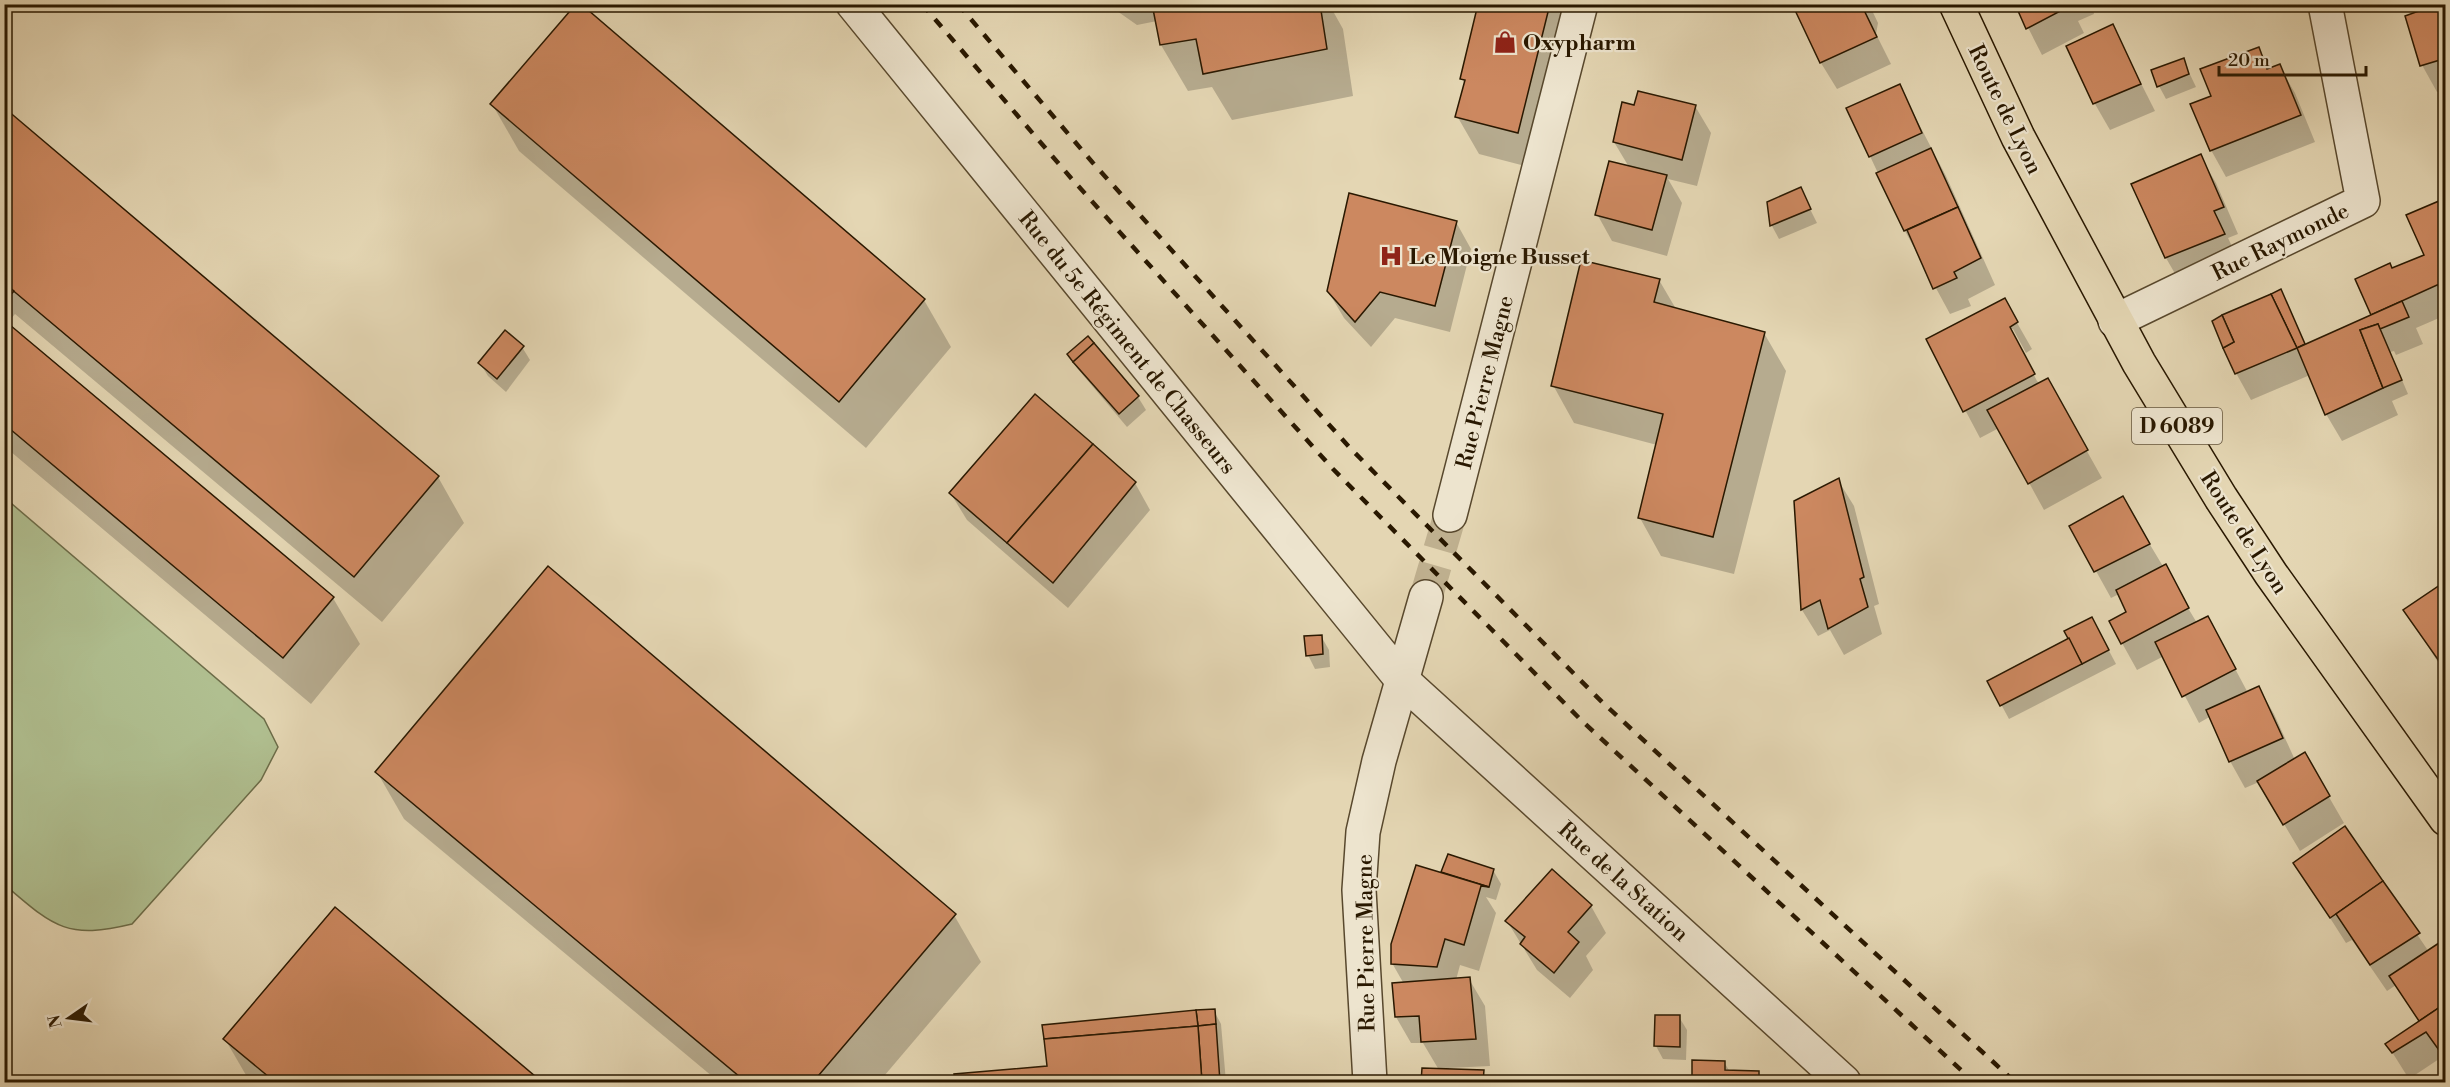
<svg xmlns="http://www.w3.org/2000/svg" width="2450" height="1087" font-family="'Libre Bodoni',serif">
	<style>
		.green { fill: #b0bf90; stroke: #6c6c48; stroke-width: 1.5 }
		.shadow { fill: #0003 }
		.building { fill: #cc8860; stroke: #291800; stroke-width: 1.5 }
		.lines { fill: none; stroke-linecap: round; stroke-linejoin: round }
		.street-tunnel { stroke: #bfb08f; stroke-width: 33; stroke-dasharray: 33 16; stroke-linecap: butt }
		.street-casing { stroke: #58482d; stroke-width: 36 }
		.primary-casing { stroke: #291800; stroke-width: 36 }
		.street { stroke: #ede4ce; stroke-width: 33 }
		.primary { stroke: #e4d6b3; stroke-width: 33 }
		.rail { stroke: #291800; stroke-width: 4.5; stroke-dasharray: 10 10; stroke-linecap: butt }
		.labels { text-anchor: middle; stroke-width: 4.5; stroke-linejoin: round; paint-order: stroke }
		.shield { fill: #ede4ce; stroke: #64553e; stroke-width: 1.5 }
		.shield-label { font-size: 21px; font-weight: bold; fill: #291800 }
		.poi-label { font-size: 22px; font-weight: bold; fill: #291800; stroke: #ede4ce; text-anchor: start }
		.street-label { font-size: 22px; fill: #291800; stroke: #ede4ce }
	</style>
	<rect width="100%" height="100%" fill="#e4d6b3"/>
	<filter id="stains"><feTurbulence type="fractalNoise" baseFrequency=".00333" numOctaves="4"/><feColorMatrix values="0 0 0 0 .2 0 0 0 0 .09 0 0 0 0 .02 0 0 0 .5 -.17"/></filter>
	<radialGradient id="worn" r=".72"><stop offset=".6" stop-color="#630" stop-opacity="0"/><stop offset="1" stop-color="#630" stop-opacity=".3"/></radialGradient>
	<path class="green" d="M5,498L264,719L278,747L261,780L132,924C66,940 53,926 5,885Z"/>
	<g class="shadow">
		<path d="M578,4L924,300L951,347L866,448L519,151L492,104Z"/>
		<path d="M1107,4H1329L1343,29L1353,96L1232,120L1212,87L1188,91L1161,45L1157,21L1137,25Z"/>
		<path d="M1480,4H1580L1540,170L1479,154L1457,116L1465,84L1462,79Z"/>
		<path d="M1799,4H1869L1878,23L1876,34L1891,64L1837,89L1821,63L1795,6Z"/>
		<path d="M2016,4H2092L2094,14L2078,21L2084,33L2042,55Z"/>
		<path d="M2446,4V89L2437,92L2422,65Z"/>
		<path d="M2112,26L2155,111L2110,130L2095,104L2068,47Z"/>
		<path d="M2258,49L2270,70L2279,66L2295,93L2315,142L2226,177L2211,150L2213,97Z"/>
		<path d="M2183,60L2196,87L2166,99L2159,86Z"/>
		<path d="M1899,86L1946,176L1995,285L1968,299L1971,306L1950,314L1905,231L1848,109Z"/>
		<path d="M1695,106L1711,133L1697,186L1668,179L1682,203L1667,256L1612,241L1597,214L1629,167L1614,142L1635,107Z"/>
		<path d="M4,115L438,477L464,523L382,622L15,314L7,324L333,598L360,644L311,704L4,446Z"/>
		<path d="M2200,156L2216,183L2238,234L2228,238L2239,261L2181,284L2166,258L2133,185Z"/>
		<path d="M1800,189L1817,223L1779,239L1772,226L1768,203Z"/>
		<path d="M2446,199V315L2416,328L2423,344L2396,355L2394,351L2390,352L2408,394L2392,401L2398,415L2342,441L2326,414L2310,375L2251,400L2236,373L2280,291L2307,351L2373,316L2392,270L2426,255Z"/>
		<path d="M1456,222L1471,249L1450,332L1395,318L1371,347L1344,318L1328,291Z"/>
		<path d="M1659,280L1676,309L1764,333L1786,371L1734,574L1661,556L1640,518L1657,445L1574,423L1553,385Z"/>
		<path d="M2004,300L2032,349L2026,353L2013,329H2010L2037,381L2040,384L2047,380L2102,478L2044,510L1999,428L1980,438L1928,340Z"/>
		<path d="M522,347L530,360L506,392L488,376L480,363Z"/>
		<path d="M1069,354L1138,397L1146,410L1127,427L1077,368Z"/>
		<path d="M1838,480L1854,506L1879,604L1874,606L1882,634L1844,655L1830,630L1818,636L1802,610L1796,502Z"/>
		<path d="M1135,483L1150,510L1068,608L967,520L951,494Z"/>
		<path d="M2122,498L2197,623L2208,618L2248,693L2259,688L2274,714L2295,760L2304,754L2344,823L2300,851L2259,782L2245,788L2230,761L2211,716L2199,723L2164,656L2137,670L2122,643L2128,612L2119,594L2111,598L2071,526Z"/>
		<path d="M2446,583V675L2405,610Z"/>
		<path d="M2099,632L2116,664L2009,719L1989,682L2071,639Z"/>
		<path d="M1321,636L1329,650L1330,667L1315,669L1308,655Z"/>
		<path d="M377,772L954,915L981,962L879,1082H719L404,819Z"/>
		<path d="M2345,828L2429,952L2444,941L2446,943V1062L2442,1057L2409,1079L2387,1044L2419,1022L2396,985L2387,991L2352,940L2346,943L2295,863Z"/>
		<path d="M1493,870L1501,884L1496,900L1486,897L1496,913L1479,971L1460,965L1456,980L1469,979L1485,1006L1490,1066L1449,1068V1070L1483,1072L1489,1082H1423L1424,1069L1439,1070L1423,1043H1411L1396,1017L1404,984L1392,963L1445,875L1443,872Z"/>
		<path d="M1591,906L1606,933L1586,956L1593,970L1570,998L1537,970L1507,921Z"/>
		<path d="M335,909L539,1082H250L225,1039Z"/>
		<path d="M1214,1011L1221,1024L1226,1082H956V1075L1048,1068Z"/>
		<path d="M1679,1017L1687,1030L1686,1060L1663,1059L1656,1046Z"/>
		<path d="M1694,1061L1724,1062L1730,1072L1758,1073L1764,1082H1694Z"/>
	</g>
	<g class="building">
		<path d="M576,4H581L925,299L839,402L490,104Z"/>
		<path d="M1152,4H1320L1327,49L1203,74L1196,39L1160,45Z"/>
		<path d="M1478,4H1550L1518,133L1455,117L1465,80L1460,79Z"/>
		<path d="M1795,4H1861L1877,37L1820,63L1793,6Z"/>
		<path d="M2015,4H2069L2070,6L2026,29Z"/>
		<path d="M2438,4H2446V77L2440,60L2420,66L2405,16Z"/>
		<path d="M2113,24L2141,84L2093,104L2066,46Z"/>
		<path d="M2259,47L2267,69L2280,64L2301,115L2210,151L2190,104L2211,96L2200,69Z"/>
		<path d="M2184,58L2189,74L2157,87L2151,70Z"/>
		<path d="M1900,84L1922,133L1869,157L1846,108Z"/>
		<path d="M1638,91L1696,105L1682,160L1613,142L1622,102L1634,105Z"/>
		<path d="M7,110L439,476L354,577L4,283V113Z"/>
		<path d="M1931,148L1958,207L1904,231L1876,173Z"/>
		<path d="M2201,154L2224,207L2214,211L2225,234L2165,258L2131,184Z"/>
		<path d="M1609,161L1667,175L1652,230L1595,215Z"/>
		<path d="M1801,187L1811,209L1770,226L1767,202Z"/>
		<path d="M1349,193L1457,221L1435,306L1380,292L1355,322L1327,291Z"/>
		<path d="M2446,198V281L2371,315L2355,279L2390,263L2392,268L2424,255L2406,215Z"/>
		<path d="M1958,207L1981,258L1954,272L1957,278L1933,289L1907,230Z"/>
		<path d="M1581,260L1660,279L1654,302L1765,332L1713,537L1638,518L1663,414L1551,386Z"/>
		<path d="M2446,281V302L2438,285Z"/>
		<path d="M4,283L14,291L4,302Z"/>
		<path d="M2281,289L2305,344L2297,348L2271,294Z"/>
		<path d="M2271,294L2297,348L2235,374L2223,348L2234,342L2222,315Z"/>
		<path d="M2005,298L2018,322L2010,327L2035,374L1963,412L1926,339Z"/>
		<path d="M2402,301L2409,317L2380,329L2378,324L2360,330L2383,388L2325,415L2297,348Z"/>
		<path d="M2222,315L2234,342L2223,348L2212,321Z"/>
		<path d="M4,320L334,597L283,658L4,424Z"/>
		<path d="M2378,324L2402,380L2383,388L2360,330Z"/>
		<path d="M505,330L524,346L497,379L478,363Z"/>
		<path d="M1088,336L1094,343L1073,362L1067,354Z"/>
		<path d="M1094,343L1139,396L1119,414L1073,362Z"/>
		<path d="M2048,378L2088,450L2028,484L1987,410Z"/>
		<path d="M1035,394L1093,444L1007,543L949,493Z"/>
		<path d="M1093,444L1136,482L1053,583L1007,543Z"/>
		<path d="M1839,478L1864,577L1860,579L1868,607L1828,629L1820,600L1801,610L1794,501Z"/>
		<path d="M2123,496L2150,544L2094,572L2069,526Z"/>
		<path d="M2166,564L2189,608L2121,644L2109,621L2126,612L2116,590Z"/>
		<path d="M548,566L956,914L813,1082H746L375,772Z"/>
		<path d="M2446,581V671L2403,610Z"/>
		<path d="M2208,616L2236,669L2182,697L2155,642Z"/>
		<path d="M2092,617L2109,650L2082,664L2064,631Z"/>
		<path d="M1322,635L1323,654L1306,656L1304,636Z"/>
		<path d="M2069,638L2082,664L2000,706L1987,681Z"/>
		<path d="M2259,686L2283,738L2229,762L2206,710Z"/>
		<path d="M2305,752L2330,796L2283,825L2257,781Z"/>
		<path d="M2345,826L2383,881L2330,918L2293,863Z"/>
		<path d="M1448,854L1494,869L1489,887L1441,872Z"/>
		<path d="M1416,865L1489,887L1481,886L1464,945L1445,939L1437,967L1391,964V944Z"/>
		<path d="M1552,869L1592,905L1568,932L1579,942L1554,973L1520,944L1525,937L1505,921Z"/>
		<path d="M2383,881L2420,933L2370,965L2336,914Z"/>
		<path d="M335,907L542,1082H275L223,1039Z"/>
		<path d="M2445,939L2446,1003L2419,1021L2389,976Z"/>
		<path d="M1470,977L1476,1039L1421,1042L1419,1016L1395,1017L1392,983Z"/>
		<path d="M2446,1003V1060L2426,1032L2392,1053L2385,1044Z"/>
		<path d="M1215,1009L1216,1024L1198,1026L1196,1010Z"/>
		<path d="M1196,1010L1198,1026L1044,1039L1042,1025Z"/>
		<path d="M1655,1015H1680V1047L1654,1046Z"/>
		<path d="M1216,1024L1220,1082H1202L1198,1026Z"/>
		<path d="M1198,1026L1202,1082H1181V1081L1156,1082H955L954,1074L1047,1066L1044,1039Z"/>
		<path d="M1692,1060L1725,1061V1070L1759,1071V1082H1692Z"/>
		<path d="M1422,1068L1484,1070L1483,1082H1421Z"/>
	</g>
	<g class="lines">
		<path class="street-tunnel" d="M1426,597L1450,515"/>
		<g class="street-casing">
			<g id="street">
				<path d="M853,4L1402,680L1844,1082"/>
				<path d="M2115,321L2363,201L2325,4"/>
				<path d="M1450,515L1581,4"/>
				<path d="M1370,1082L1359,890L1363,832L1379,761L1426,597"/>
			</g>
		</g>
		<g class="primary-casing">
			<path id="primary" d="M1956,4L2018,137L2139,363L2221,498L2271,574L2446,819"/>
		</g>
		<use href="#street" class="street"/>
		<use href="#primary" class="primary"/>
		<g class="rail">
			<path d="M922,4L1071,178L1333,469L1582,721L1974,1082"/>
			<path d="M958,4L1093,163L1351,449L1602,702L2015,1082"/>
		</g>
	</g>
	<defs>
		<g id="shop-bare" transform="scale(1.8)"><path d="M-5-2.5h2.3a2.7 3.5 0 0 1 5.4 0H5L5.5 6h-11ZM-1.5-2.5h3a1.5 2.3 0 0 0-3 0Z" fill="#8f2418" stroke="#ede4ce" stroke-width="2.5" paint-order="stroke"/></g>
		<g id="hospital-bare" transform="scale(1.8)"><path d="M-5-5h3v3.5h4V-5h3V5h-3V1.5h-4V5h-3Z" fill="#8f2418" stroke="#ede4ce" stroke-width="2.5" paint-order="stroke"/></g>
	</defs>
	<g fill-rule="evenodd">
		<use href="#shop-bare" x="1505" y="42"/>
		<use href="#hospital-bare" x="1391" y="256"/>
	</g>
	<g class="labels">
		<rect class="shield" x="2132" y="408" width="90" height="36" rx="4.5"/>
		<g class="shield-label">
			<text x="2177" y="433">D 6089</text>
		</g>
		<g class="poi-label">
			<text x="1523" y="50">Oxypharm</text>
			<text x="1409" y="264">Le Moigne Busset</text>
		</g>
		<g class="street-label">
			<text transform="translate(2006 109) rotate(64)" y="8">Route de Lyon</text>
			<text transform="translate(2280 241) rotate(-26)" y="8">Rue Raymonde</text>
			<text transform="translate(1128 342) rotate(51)" y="8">Rue du 5e Régiment de Chasseurs</text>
			<text transform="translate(1484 382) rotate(-76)" y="8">Rue Pierre Magne</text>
			<text transform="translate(2245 532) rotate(57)" y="8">Route de Lyon</text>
			<text transform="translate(1624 881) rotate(42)" y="8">Rue de la Station</text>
			<text transform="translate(1365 943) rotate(-91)" y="8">Rue Pierre Magne</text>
		</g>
	</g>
	<rect width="2450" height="1087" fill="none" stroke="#e4d6b3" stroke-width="24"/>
	<rect x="6" y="6" width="2438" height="1075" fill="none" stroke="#291800" stroke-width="3"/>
	<rect x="12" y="12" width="2426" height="1063" fill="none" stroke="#291800" stroke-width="1.5"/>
	<g transform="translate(69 1018) rotate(256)" stroke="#ede4ce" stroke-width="4.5" paint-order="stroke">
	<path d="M0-4.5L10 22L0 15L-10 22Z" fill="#291800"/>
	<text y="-9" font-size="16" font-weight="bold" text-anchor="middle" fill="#291800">N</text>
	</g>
	<path d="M2219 66v9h147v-9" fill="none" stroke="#291800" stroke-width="3"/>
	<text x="2228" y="66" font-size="18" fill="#291800" stroke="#ede4ce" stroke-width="4.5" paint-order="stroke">20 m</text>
	<rect width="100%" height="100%" filter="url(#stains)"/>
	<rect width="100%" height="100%" fill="url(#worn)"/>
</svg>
